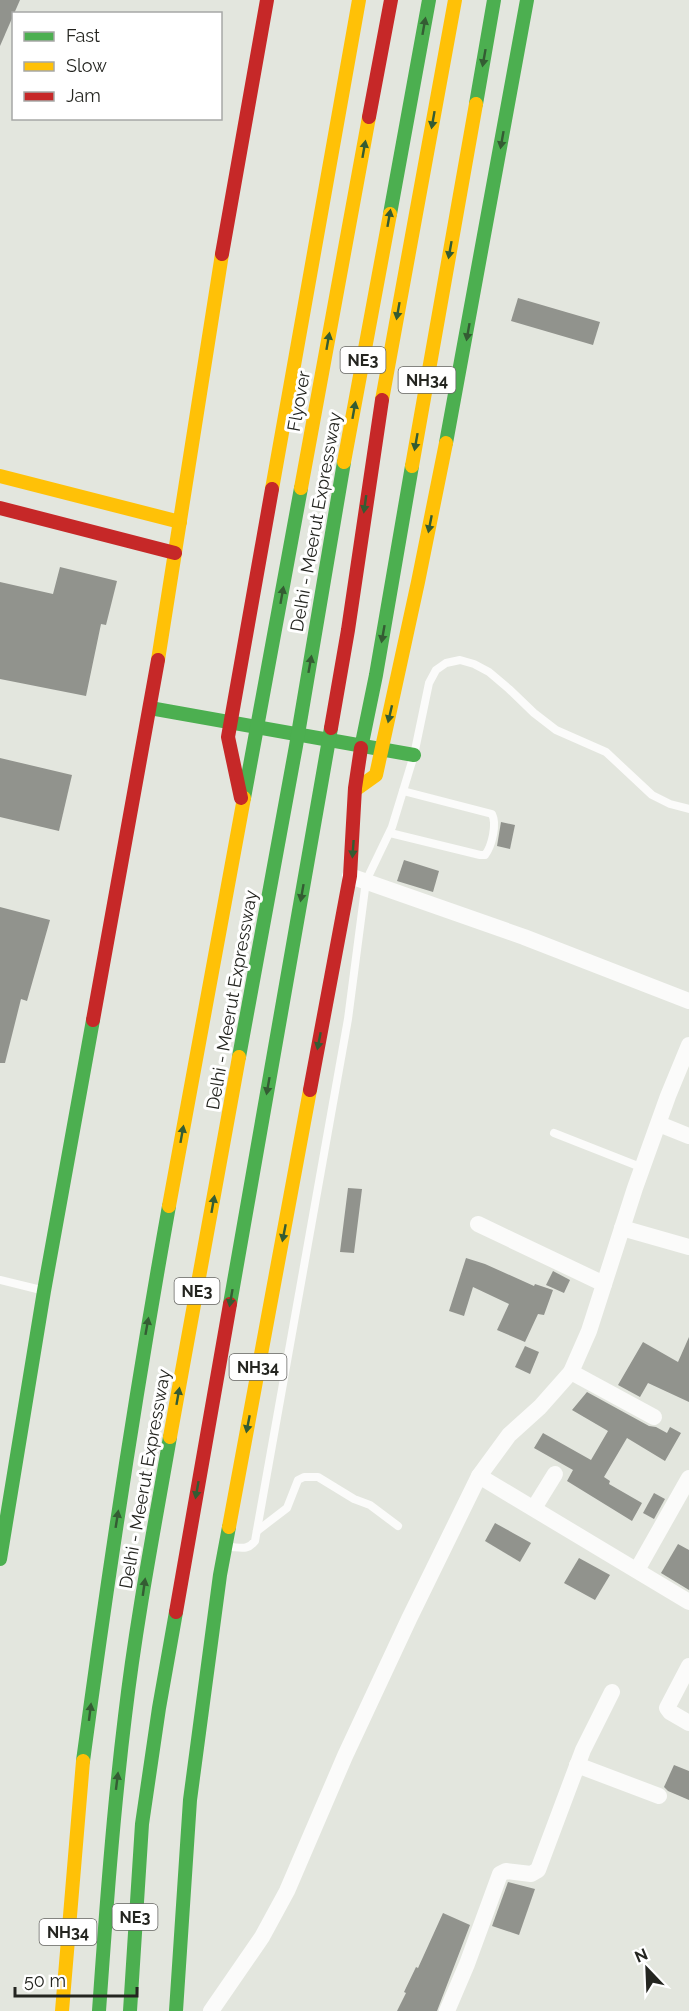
<svg xmlns="http://www.w3.org/2000/svg" width="689" height="2011" font-family="Raleway,sans-serif">
	<style>
		.building { fill: #91938d }
		.lines { fill: none; stroke-linecap: round; stroke-linejoin: round }
		.lane { stroke: #fbfbfa; stroke-width: 8 }
		.street { stroke: #fbfbfa; stroke-width: 16 }
		.fast { stroke: #4caf50; stroke-width: 14 }
		.slow { stroke: #ffc107; stroke-width: 14 }
		.jam { stroke: #c62828; stroke-width: 14 }
		.oneway { fill: #345c33 }
		.labels { text-anchor: middle; stroke-width: 6; stroke-linejoin: round; paint-order: stroke }
		.shield { fill: #fff; stroke: #666663; stroke-width: 1.5 }
		.shield-label { font-size: 16px; font-weight: bold; fill: #242520 }
		.street-label { font-size: 18px; fill: #242520; stroke: #fff }
	</style>
	<rect width="100%" height="100%" fill="#e3e6de"/>
	<g class="building">
		<path d="M0,0H20L0,46Z"/>
		<path d="M518,298L600,322L593,345L511,321Z"/>
		<path d="M60,567L117,581L106,625L101,624L86,696L0,679V582L53,594Z"/>
		<path d="M0,758L72,775L59,831L0,817Z"/>
		<path d="M501,822L515,825L510,849L497,846Z"/>
		<path d="M404,860L439,871L433,892L397,881Z"/>
		<path d="M0,907L50,920L27,1001L21,999L5,1063H0Z"/>
		<path d="M348,1188L362,1189L354,1253L340,1252Z"/>
		<path d="M466,1258L485,1264L534,1286L535,1284L553,1290L544,1315L538,1314L525,1342L497,1330L509,1304L473,1287L464,1316L449,1311Z"/>
		<path d="M553,1271L570,1280L564,1293L546,1285Z"/>
		<path d="M689,1337V1402L648,1383L640,1397L618,1385L643,1342L678,1362Z"/>
		<path d="M525,1346L539,1352L530,1374L515,1367Z"/>
		<path d="M587,1392L649,1426L656,1427L667,1433L670,1427L681,1433L665,1461L627,1438L604,1477L610,1481L609,1484L642,1503L632,1521L567,1481L573,1470L534,1448L543,1433L591,1460L608,1431L572,1410Z"/>
		<path d="M654,1493L665,1499L654,1519L643,1513Z"/>
		<path d="M495,1523L531,1543L520,1562L485,1541Z"/>
		<path d="M678,1544L689,1550V1590L661,1573Z"/>
		<path d="M579,1558L610,1575L595,1600L564,1583Z"/>
		<path d="M674,1765L689,1771V1800L668,1791L664,1787Z"/>
		<path d="M508,1882L535,1889L519,1935L492,1926Z"/>
		<path d="M443,1913L470,1925L437,2011H397L406,1993L404,1992L416,1967L418,1968Z"/>
	</g>
	<g class="lines">
		<g class="lane">
			<path d="M390,833L480,855H485C492,846 497,824 492,814L403,791"/>
			<path d="M554,1133L643,1168"/>
			<path d="M0,1280L41,1290"/>
			<path d="M257,1531L287,1508L298,1480L304,1477H318L354,1499L370,1505L398,1526"/>
			<path d="M232,1547C242,1548 248,1550 255,1541L348,1019L366,881L392,827L414,755L429,683L436,670L446,663L460,660L474,664L489,672L509,689L534,713L556,730L606,752L652,795L670,804L689,809"/>
		</g>
		<g class="street">
			<path d="M350,876L524,937L689,1001"/>
			<path d="M659,1124L689,1136"/>
			<path d="M478,1224L604,1284"/>
			<path d="M622,1228L689,1247"/>
			<path d="M571,1372L654,1417"/>
			<path d="M479,1476L689,1602"/>
			<path d="M534,1508L555,1474"/>
			<path d="M637,1570L689,1478"/>
			<path d="M689,1666L667,1708L670,1712L689,1723"/>
			<path d="M577,1765L659,1796"/>
			<path d="M211,2011L262,1937L287,1891L345,1756L409,1619L479,1476L509,1435L540,1407L571,1372L589,1331L635,1188L668,1096L689,1045"/>
			<path d="M447,2011L467,1964L500,1874L506,1871L531,1874L538,1870L583,1750L612,1692"/>
		</g>
		<g class="fast">
			<path d="M476,104L494,0"/>
			<path d="M390,214L429,0"/>
			<path d="M446,443L527,0"/>
			<path d="M150,708L414,755"/>
			<path d="M361,748L376,675L412,466"/>
			<path d="M244,798L301,488"/>
			<path d="M239,1057L296,746L344,462"/>
			<path d="M230,1304L331,728"/>
			<path d="M0,1559L44,1291L93,1020"/>
			<path d="M83,1761C108,1575 136,1390 169,1206"/>
			<path d="M99,2011C106,1912 113,1814 125,1716C136,1622 154,1529 170,1437"/>
			<path d="M130,2011L142,1824L159,1708L176,1612"/>
			<path d="M176,2011L190,1800L220,1575L229,1527"/>
		</g>
		<g class="slow">
			<path d="M382,400L455,0"/>
			<path d="M344,462L390,214"/>
			<path d="M412,466L476,104"/>
			<path d="M0,476L180,522"/>
			<path d="M301,488L369,117"/>
			<path d="M272,489L359,0"/>
			<path d="M158,660L222,254"/>
			<path d="M355,790L376,775L418,582L446,443"/>
			<path d="M169,1206L244,798"/>
			<path d="M170,1437L239,1057"/>
			<path d="M229,1527L310,1090"/>
			<path d="M62,2011L83,1761"/>
		</g>
		<g class="jam">
			<path d="M369,117L391,0"/>
			<path d="M222,254L267,0"/>
			<path d="M0,508L175,553"/>
			<path d="M331,728L348,630L382,400"/>
			<path d="M241,798L228,737L272,489"/>
			<path d="M93,1020L158,660"/>
			<path d="M310,1090L350,876L355,788L361,748"/>
			<path d="M176,1612L230,1304"/>
		</g>
	</g>
	<defs><path id="oneway-solid" d="M-6-.8H1V-3.2L6.5 0L1 3.2V.8H-6Z" transform="scale(1.5)"/></defs>
	<g class="oneway">
		<use href="#oneway-solid" transform="translate(424 26) rotate(-80)"/>
		<use href="#oneway-solid" transform="translate(484 58) rotate(100)"/>
		<use href="#oneway-solid" transform="translate(433 120) rotate(100)"/>
		<use href="#oneway-solid" transform="translate(502 140) rotate(100)"/>
		<use href="#oneway-solid" transform="translate(364 149) rotate(-80)"/>
		<use href="#oneway-solid" transform="translate(389 218) rotate(-80)"/>
		<use href="#oneway-solid" transform="translate(450 250) rotate(100)"/>
		<use href="#oneway-solid" transform="translate(398 311) rotate(100)"/>
		<use href="#oneway-solid" transform="translate(468 332) rotate(100)"/>
		<use href="#oneway-solid" transform="translate(328 341) rotate(-80)"/>
		<use href="#oneway-solid" transform="translate(354 410) rotate(-80)"/>
		<use href="#oneway-solid" transform="translate(416 442) rotate(100)"/>
		<use href="#oneway-solid" transform="translate(365 504) rotate(98)"/>
		<use href="#oneway-solid" transform="translate(430 524) rotate(101)"/>
		<use href="#oneway-solid" transform="translate(282 595) rotate(-80)"/>
		<use href="#oneway-solid" transform="translate(383 634) rotate(100)"/>
		<use href="#oneway-solid" transform="translate(310 664) rotate(-80)"/>
		<use href="#oneway-solid" transform="translate(390 714) rotate(103)"/>
		<use href="#oneway-solid" transform="translate(353 849) rotate(94)"/>
		<use href="#oneway-solid" transform="translate(302 893) rotate(100)"/>
		<use href="#oneway-solid" transform="translate(319 1041) rotate(101)"/>
		<use href="#oneway-solid" transform="translate(268 1086) rotate(100)"/>
		<use href="#oneway-solid" transform="translate(182 1134) rotate(-80)"/>
		<use href="#oneway-solid" transform="translate(213 1204) rotate(-80)"/>
		<use href="#oneway-solid" transform="translate(284 1233) rotate(101)"/>
		<use href="#oneway-solid" transform="translate(231 1298) rotate(100)"/>
		<use href="#oneway-solid" transform="translate(147 1326) rotate(-80)"/>
		<use href="#oneway-solid" transform="translate(178 1396) rotate(-80)"/>
		<use href="#oneway-solid" transform="translate(248 1424) rotate(101)"/>
		<use href="#oneway-solid" transform="translate(197 1490) rotate(100)"/>
		<use href="#oneway-solid" transform="translate(117 1519) rotate(-81)"/>
		<use href="#oneway-solid" transform="translate(144 1587) rotate(-82)"/>
		<use href="#oneway-solid" transform="translate(90 1712) rotate(-83)"/>
		<use href="#oneway-solid" transform="translate(117 1781) rotate(-83)"/>
	</g>
	<g class="labels">
		<g class="shield">
			<rect x="340.5" y="347" width="45" height="26" rx="4.5"/>
			<rect x="398.5" y="367" width="57" height="26" rx="4.5"/>
			<rect x="174.5" y="1278" width="45" height="26" rx="4.5"/>
			<rect x="229.5" y="1354" width="57" height="26" rx="4.5"/>
			<rect x="112.5" y="1904" width="45" height="26" rx="4.5"/>
			<rect x="39.5" y="1919" width="57" height="26" rx="4.5"/>
		</g>
		<g class="shield-label">
			<text x="363" y="366">NE3</text>
			<text x="427" y="386">NH34</text>
			<text x="197" y="1297">NE3</text>
			<text x="258" y="1373">NH34</text>
			<text x="135" y="1923">NE3</text>
			<text x="68" y="1938">NH34</text>
		</g>
		<g class="street-label">
			<text transform="translate(299 401) rotate(-80)" y="6">Flyover</text>
			<text transform="translate(316 522) rotate(-80)" y="6">Delhi - Meerut Expressway</text>
			<text transform="translate(232 1000) rotate(-80)" y="6">Delhi - Meerut Expressway</text>
			<text transform="translate(145 1479) rotate(-80)" y="6">Delhi - Meerut Expressway</text>
		</g>
	</g>
	<rect x="12" y="12" width="210" height="108" fill="#ffffff" stroke="#a7a8a6" stroke-width="1.5"/>
	<rect x="24" y="32" width="30" height="9" fill="#4caf50" stroke="#a7a8a6" stroke-width="1.5"/>
	<text x="66" y="42" font-size="18" fill="#242520">Fast</text>
	<rect x="24" y="62" width="30" height="9" fill="#ffc107" stroke="#a7a8a6" stroke-width="1.5"/>
	<text x="66" y="72" font-size="18" fill="#242520">Slow</text>
	<rect x="24" y="92" width="30" height="9" fill="#c62828" stroke="#a7a8a6" stroke-width="1.5"/>
	<text x="66" y="102" font-size="18" fill="#242520">Jam</text>
	<g transform="translate(647 1969) rotate(337)" stroke="#ffffff" stroke-width="4.5" paint-order="stroke">
	<path d="M0-4.5L10 22L0 15L-10 22Z" fill="#242520"/>
	<text y="-9" font-size="16" font-weight="bold" text-anchor="middle" fill="#242520">N</text>
	</g>
	<path d="M15 1987v9h122v-9" fill="none" stroke="#242520" stroke-width="3"/>
	<text x="24" y="1987" font-size="18" fill="#242520" stroke="#ffffff" stroke-width="4.5" paint-order="stroke">50 m</text>
</svg>
